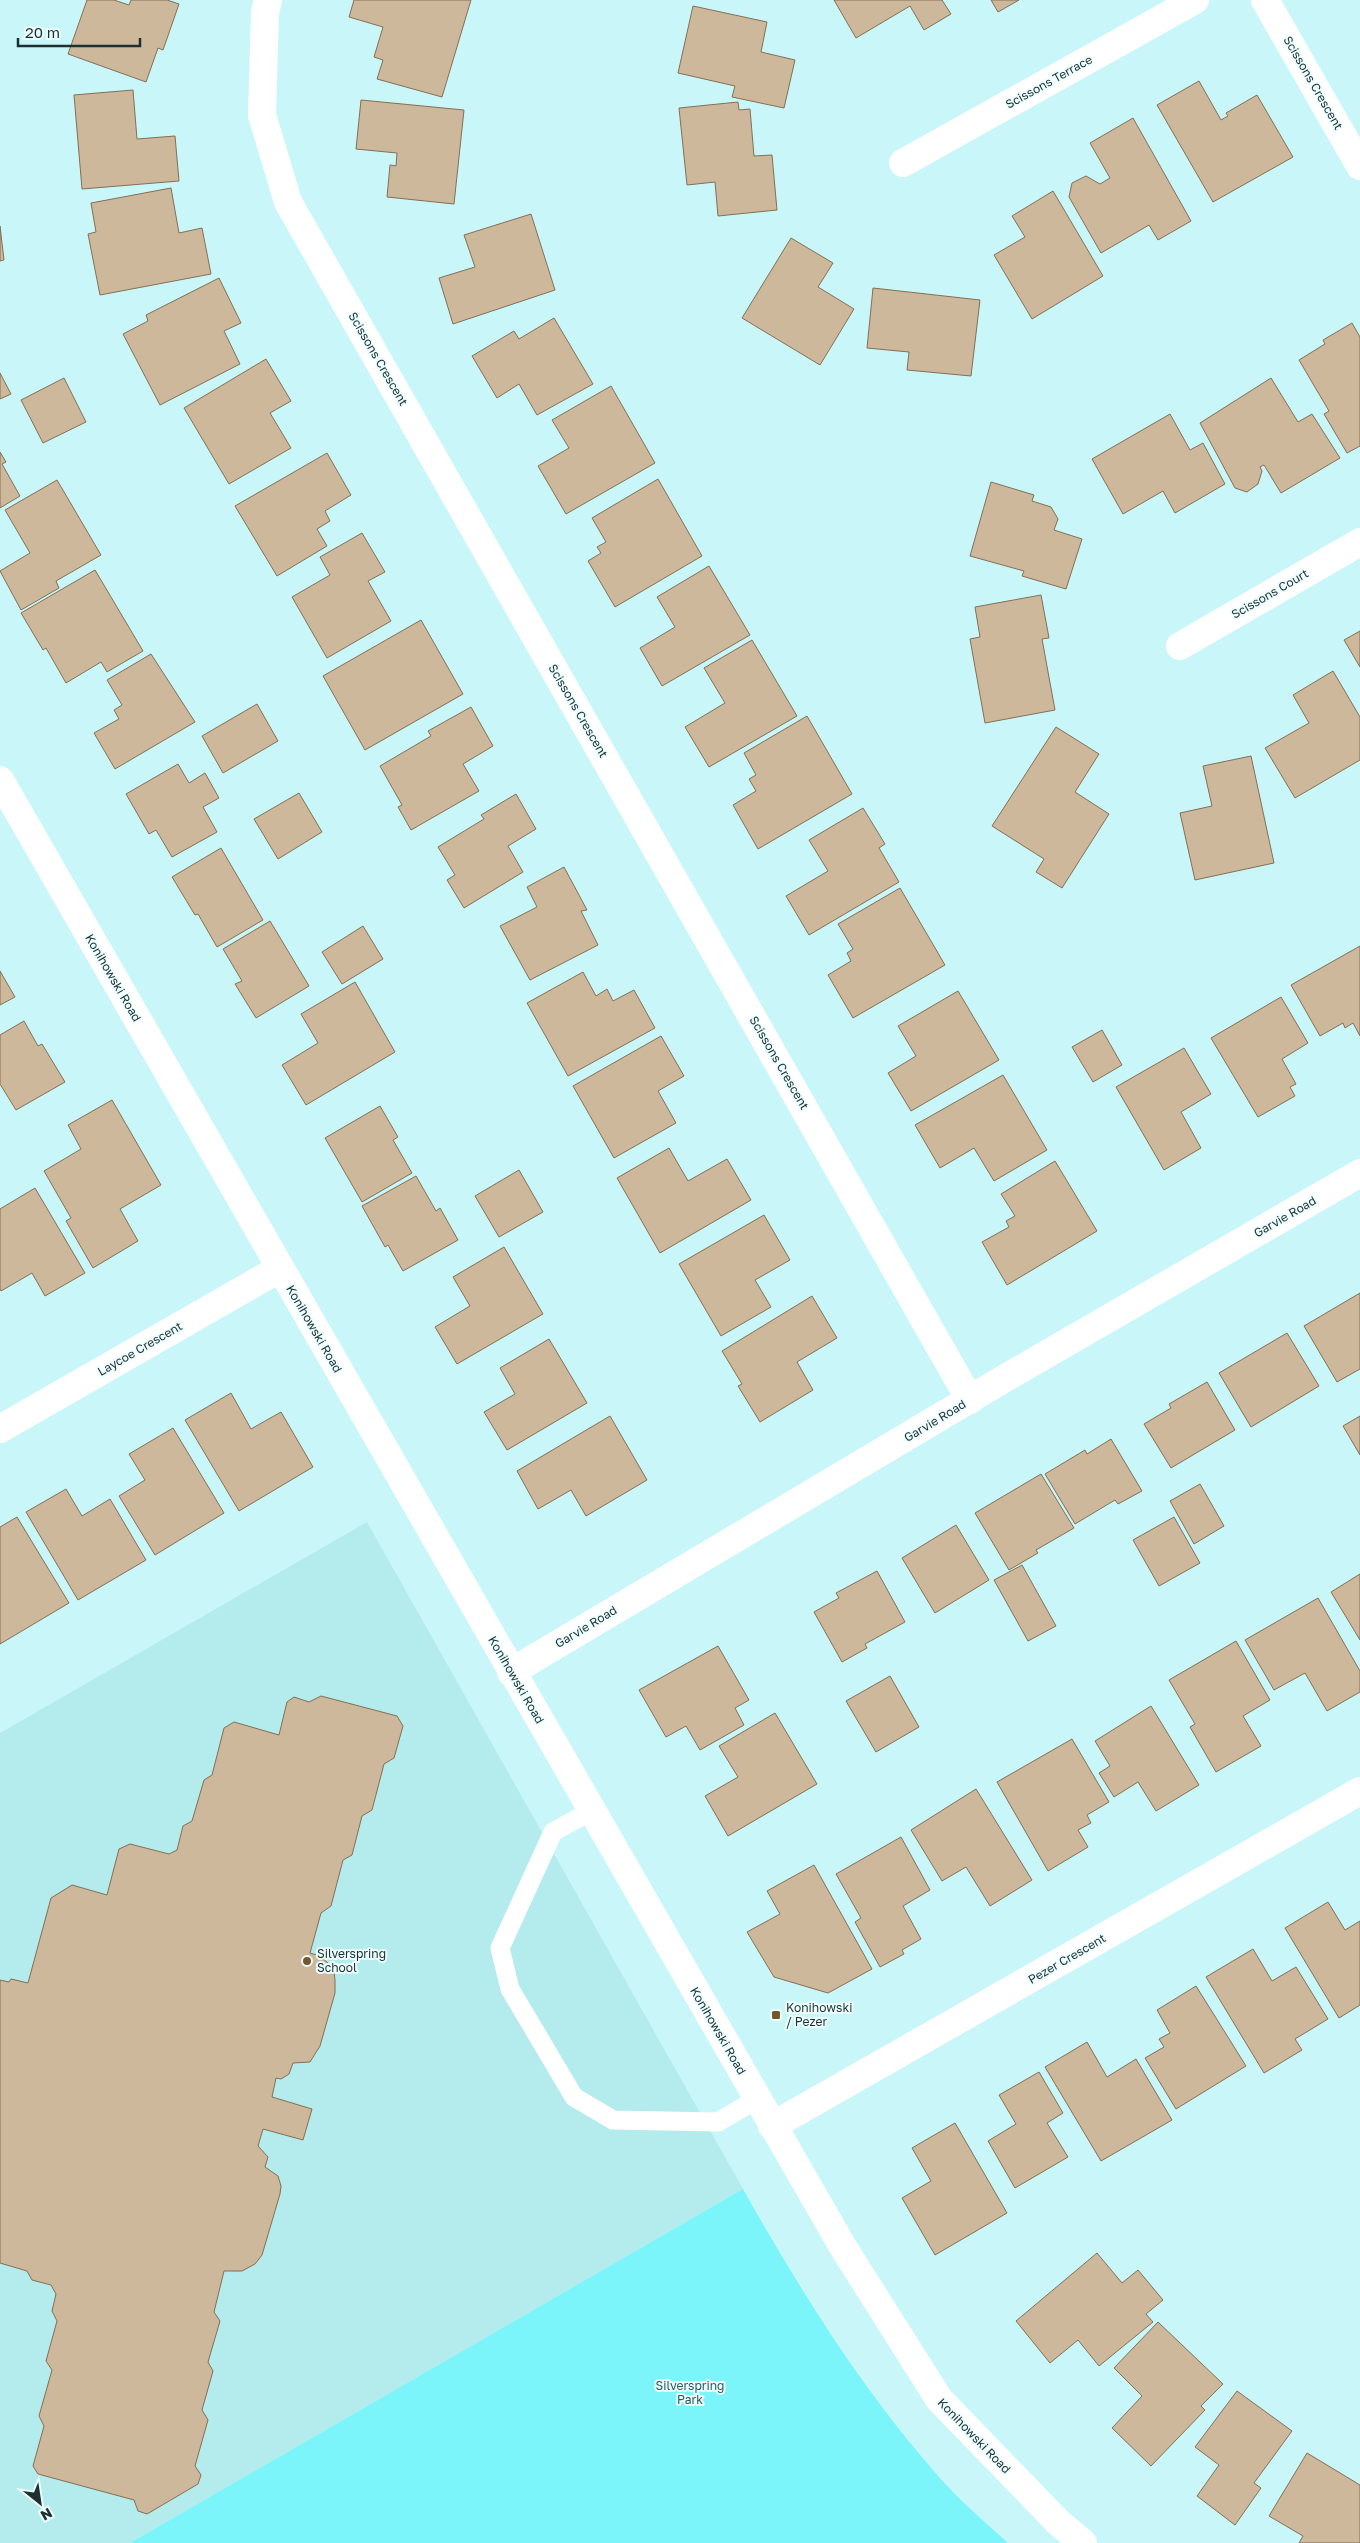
<svg xmlns="http://www.w3.org/2000/svg" width="1360" height="2543" font-family="'Golos Text',sans-serif">
	<style>
		.built { fill: #b4ebed }
		.green { fill: #7bf5f9 }
		.building { fill: #ceb89b; stroke: #836f54 }
		.lines { fill: none; stroke-linecap: round; stroke-linejoin: round }
		.lane { stroke: #fff; stroke-width: 19 }
		.street { stroke: #fff; stroke-width: 28 }
		.secondary { stroke: #fff; stroke-width: 28 }
		.poi-dot { fill: #74572b; stroke: #edfeff; stroke-width: 2 }
		.labels { text-anchor: middle; stroke-width: 4; stroke-linejoin: round; paint-order: stroke }
		.street-label { font-size: 12px; fill: #1d2f30; stroke: #edfeff }
		.poi-label { font-size: 12px; fill: #1d2f30; stroke: #edfeff; text-anchor: start }
		.park-label { font-size: 12px; fill: #255d5f; stroke: #edfeff }
	</style>
	<rect width="100%" height="100%" fill="#c9f7f9"/>
	<path class="built" d="M367,1522L743,2189L130,2543H0V1733Z"/>
	<path class="green" d="M743,2189C800,2290 862,2390 939,2477C960,2501 985,2522 1008,2543H130Z"/>
	<g class="building">
		<path d="M87,0H114L129,5L131,0H167L179,4L163,50L158,48L146,82L68,54Z"/>
		<path d="M354,0H471L442,97L377,79L383,60L374,57L383,27L349,17Z"/>
		<path d="M834,0H942L951,14L924,30L910,6L856,38Z"/>
		<path d="M991,0H1019L998,12Z"/>
		<path d="M693,6L767,22L761,52L795,60L784,108L732,97L735,86L678,73Z"/>
		<path d="M1199,81L1221,120L1228,116L1226,113L1257,95L1293,157L1213,202L1157,105Z"/>
		<path d="M133,90L137,139L175,136L179,181L82,189L74,95Z"/>
		<path d="M361,100L464,110L454,204L387,197L390,165L396,166L397,153L356,149Z"/>
		<path d="M738,102L739,110L750,109L754,156L772,155L777,210L718,216L715,182L687,185L679,108Z"/>
		<path d="M1133,118L1191,221L1158,240L1149,225L1101,253L1069,197L1072,183L1086,176L1100,184L1110,178L1090,143Z"/>
		<path d="M171,188L179,233L202,228L211,274L100,295L88,234L96,232L91,203Z"/>
		<path d="M1053,191L1103,276L1032,319L994,255L1025,237L1012,216Z"/>
		<path d="M531,214L555,290L453,324L439,278L475,267L464,235Z"/>
		<path d="M0,226L4,260L0,261Z"/>
		<path d="M791,238L833,263L818,287L854,309L820,365L742,318Z"/>
		<path d="M219,278L241,323L224,331L240,364L160,405L123,334L148,321L146,315Z"/>
		<path d="M873,288L980,300L971,376L907,370L909,352L867,348Z"/>
		<path d="M554,318L593,384L537,415L519,384L497,398L472,356L514,331L519,339Z"/>
		<path d="M1352,323L1360,337V446L1347,453L1324,414L1329,411L1299,360L1325,344L1323,340Z"/>
		<path d="M266,359L291,401L270,413L291,448L229,484L184,408Z"/>
		<path d="M0,373L11,394L0,399Z"/>
		<path d="M64,378L86,422L43,443L21,400Z"/>
		<path d="M1271,378L1298,422L1312,414L1340,458L1281,493L1264,465L1260,467L1262,471L1258,484L1247,492L1235,488L1200,423Z"/>
		<path d="M611,386L655,463L566,514L538,466L569,448L552,420Z"/>
		<path d="M1170,414L1190,450L1203,443L1225,484L1175,513L1163,491L1123,514L1092,459Z"/>
		<path d="M0,452L6,462L2,464L20,496L0,508Z"/>
		<path d="M327,453L351,495L325,511L330,521L317,529L327,546L277,576L235,506Z"/>
		<path d="M658,479L702,556L615,607L588,561L601,553L597,547L606,542L592,518Z"/>
		<path d="M57,480L101,555L56,581L59,588L21,610L0,571L30,553L5,510Z"/>
		<path d="M991,482L1034,495L1032,501L1051,507L1058,519L1054,530L1082,539L1066,589L1022,576L1024,571L970,556Z"/>
		<path d="M362,533L385,572L368,581L391,621L327,658L292,597L330,575L320,557Z"/>
		<path d="M709,566L750,635L662,686L640,648L675,627L657,597Z"/>
		<path d="M95,570L143,651L107,672L101,662L66,683L46,648L43,650L21,613Z"/>
		<path d="M1041,595L1049,638L1042,639L1055,710L985,723L970,639L980,637L975,607Z"/>
		<path d="M421,620L463,694L365,750L323,676Z"/>
		<path d="M1360,631V667L1344,640Z"/>
		<path d="M752,640L797,716L709,767L685,727L725,703L704,668Z"/>
		<path d="M151,654L195,722L115,769L94,733L119,719L114,710L122,705L107,680Z"/>
		<path d="M1333,671L1360,717V760L1295,798L1265,748L1309,723L1293,695Z"/>
		<path d="M257,704L278,741L223,773L202,736Z"/>
		<path d="M471,707L493,746L463,764L479,791L411,830L398,807L402,805L380,766L431,736L428,731Z"/>
		<path d="M807,716L852,794L758,849L733,805L756,791L749,779L756,775L744,753Z"/>
		<path d="M1056,727L1099,754L1075,792L1109,814L1062,888L1036,872L1044,859L992,826Z"/>
		<path d="M1251,756L1274,863L1195,880L1180,813L1212,806L1203,766Z"/>
		<path d="M178,764L189,783L205,773L219,798L203,807L217,832L172,857L156,830L149,834L126,794Z"/>
		<path d="M299,793L322,832L278,859L254,819Z"/>
		<path d="M516,794L536,829L508,846L523,872L464,908L447,880L455,875L438,847L484,819L481,815Z"/>
		<path d="M863,808L885,844L879,848L899,882L809,935L786,896L828,871L809,840Z"/>
		<path d="M221,848L263,920L217,947L198,914L195,915L172,877Z"/>
		<path d="M564,867L587,910L581,911L598,945L530,980L500,926L537,907L527,887Z"/>
		<path d="M900,888L945,965L853,1018L828,975L851,961L847,953L853,949L838,924Z"/>
		<path d="M270,921L309,986L256,1018L235,984L242,981L223,949Z"/>
		<path d="M363,926L383,959L342,984L322,952Z"/>
		<path d="M1360,946V1036L1353,1023L1345,1028L1343,1023L1320,1036L1291,985Z"/>
		<path d="M0,971L15,997L0,1005Z"/>
		<path d="M583,972L596,996L607,989L613,1001L634,990L655,1028L568,1076L527,1003Z"/>
		<path d="M355,982L395,1052L306,1105L282,1065L318,1043L301,1014Z"/>
		<path d="M958,991L999,1060L911,1111L888,1073L916,1056L898,1026Z"/>
		<path d="M1281,997L1308,1043L1282,1059L1296,1084L1290,1087L1295,1096L1258,1117L1211,1038Z"/>
		<path d="M24,1021L38,1046L42,1044L65,1082L16,1110L0,1084V1035Z"/>
		<path d="M1102,1030L1122,1065L1093,1082L1072,1047Z"/>
		<path d="M661,1036L684,1076L658,1091L676,1123L614,1158L573,1086Z"/>
		<path d="M1184,1048L1211,1094L1181,1112L1201,1148L1164,1170L1116,1087Z"/>
		<path d="M1003,1075L1047,1150L994,1181L974,1148L940,1168L915,1125Z"/>
		<path d="M112,1100L161,1185L120,1209L138,1241L93,1268L66,1221L71,1218L44,1171L81,1149L68,1125Z"/>
		<path d="M380,1106L398,1137L393,1140L412,1173L362,1202L325,1138Z"/>
		<path d="M669,1148L688,1181L727,1159L751,1200L660,1253L617,1178Z"/>
		<path d="M1055,1161L1097,1231L1007,1285L982,1242L1009,1227L1006,1221L1015,1216L1001,1194Z"/>
		<path d="M519,1170L543,1212L499,1237L475,1196Z"/>
		<path d="M416,1176L436,1211L440,1208L458,1240L403,1271L388,1245L385,1247L362,1206Z"/>
		<path d="M35,1188L85,1273L45,1296L32,1273L1,1291L0,1289V1209Z"/>
		<path d="M764,1215L790,1260L755,1280L771,1307L721,1336L679,1264Z"/>
		<path d="M504,1247L543,1314L457,1364L435,1327L470,1306L453,1277Z"/>
		<path d="M1360,1293V1369L1337,1382L1304,1326Z"/>
		<path d="M812,1296L837,1338L797,1362L813,1390L760,1422L738,1386L742,1384L722,1351Z"/>
		<path d="M1287,1333L1319,1386L1251,1427L1219,1373Z"/>
		<path d="M549,1339L587,1403L507,1450L484,1412L515,1394L500,1368Z"/>
		<path d="M1207,1382L1235,1430L1171,1468L1144,1424L1171,1408L1169,1404Z"/>
		<path d="M231,1393L251,1429L281,1412L313,1467L239,1511L185,1420Z"/>
		<path d="M610,1416L647,1480L586,1516L571,1490L538,1509L517,1471Z"/>
		<path d="M1360,1416V1455L1343,1426Z"/>
		<path d="M173,1428L224,1513L155,1555L119,1496L145,1480L129,1454Z"/>
		<path d="M1111,1439L1142,1491L1118,1504L1115,1500L1075,1524L1045,1474L1085,1450L1087,1454Z"/>
		<path d="M1041,1474L1074,1528L1036,1550L1038,1553L1009,1570L975,1513Z"/>
		<path d="M1200,1484L1224,1526L1194,1544L1170,1501Z"/>
		<path d="M66,1489L82,1516L110,1499L146,1560L78,1600L26,1512Z"/>
		<path d="M17,1517L69,1603L0,1644V1527Z"/>
		<path d="M1174,1517L1200,1563L1159,1586L1133,1540Z"/>
		<path d="M956,1525L989,1580L935,1613L902,1558Z"/>
		<path d="M1022,1565L1056,1626L1028,1641L994,1580Z"/>
		<path d="M877,1571L905,1622L865,1644L867,1648L842,1662L814,1612L839,1598L836,1593Z"/>
		<path d="M1360,1574V1640L1331,1592Z"/>
		<path d="M1318,1598L1360,1671V1692L1327,1711L1305,1673L1274,1690L1245,1640Z"/>
		<path d="M1236,1641L1270,1700L1243,1716L1261,1746L1216,1772L1190,1727L1195,1724L1169,1680Z"/>
		<path d="M718,1646L749,1700L735,1708L744,1725L700,1750L686,1726L666,1737L639,1690Z"/>
		<path d="M890,1676L919,1727L876,1752L846,1701Z"/>
		<path d="M321,1696L397,1716L403,1726L394,1758L384,1764L372,1810L362,1816L352,1855L343,1860L331,1906L321,1913L310,1953L320,1956L328,1963L334,1972L335,1980V1993L320,2046L310,2062L293,2063L289,2074L281,2079L276,2078L272,2097L312,2109L303,2140L263,2129L258,2146L268,2157L265,2167L278,2176L281,2186L280,2194L262,2255L255,2264L242,2271H224L214,2312L220,2321L208,2362L213,2371L202,2410L208,2420L195,2466L201,2475L198,2484L147,2514L138,2511L134,2500L38,2474L33,2466L44,2426L39,2416L52,2370L46,2361L57,2321L52,2311L56,2294L51,2285L32,2280L27,2271L0,2263V1980L9,1982L11,1979L28,1983L51,1898L72,1885L107,1895L119,1849L130,1844L169,1854L177,1850L183,1826L192,1821L204,1780L212,1775L224,1728L234,1722L279,1735L287,1702L294,1697L309,1702Z"/>
		<path d="M1151,1706L1199,1785L1156,1811L1138,1782L1114,1797L1099,1773L1110,1766L1095,1741Z"/>
		<path d="M775,1713L817,1784L728,1836L705,1796L738,1777L719,1746Z"/>
		<path d="M1072,1739L1109,1802L1087,1815L1091,1823L1078,1830L1088,1847L1048,1871L997,1782Z"/>
		<path d="M976,1789L1032,1880L990,1906L966,1867L942,1881L911,1830Z"/>
		<path d="M901,1837L930,1890L903,1906L921,1939L902,1950L904,1954L880,1967L855,1922L861,1918L836,1874Z"/>
		<path d="M814,1865L872,1969L828,1993L774,1977L747,1932L780,1914L767,1891Z"/>
		<path d="M1328,1902L1345,1930L1360,1921V2005L1339,2018L1285,1928Z"/>
		<path d="M1253,1949L1272,1981L1296,1967L1328,2019L1295,2039L1302,2050L1264,2073L1206,1977Z"/>
		<path d="M1196,1986L1246,2066L1176,2109L1145,2058L1164,2047L1159,2039L1170,2033L1157,2010Z"/>
		<path d="M1087,2042L1107,2077L1136,2059L1172,2120L1101,2161L1045,2067Z"/>
		<path d="M1039,2072L1063,2113L1047,2123L1068,2157L1015,2188L988,2141L1016,2124L999,2095Z"/>
		<path d="M955,2123L1007,2213L935,2255L902,2198L931,2181L912,2148Z"/>
		<path d="M1097,2253L1122,2283L1138,2270L1163,2300L1146,2314L1153,2322L1099,2366L1078,2340L1050,2363L1016,2321Z"/>
		<path d="M1158,2322L1223,2384L1201,2406L1205,2410L1151,2466L1112,2428L1142,2396L1114,2368Z"/>
		<path d="M1237,2391L1292,2431L1254,2483L1261,2488L1235,2525L1197,2496L1219,2465L1195,2447Z"/>
		<path d="M1307,2453L1360,2485V2543H1299L1303,2536L1269,2516Z"/>
	</g>
	<g class="lines">
		<path class="lane" d="M591,1811L553,1832L500,1948L510,1989L574,2097L613,2120L718,2122L757,2099"/>
		<g class="street">
			<path d="M268,0L265,13L262,115L288,202L970,1400"/>
			<path d="M1265,0L1360,166"/>
			<path d="M903,163L1195,0"/>
			<path d="M1180,646L1360,542"/>
			<path d="M0,1429L279,1269"/>
			<path d="M511,1672L1002,1380L1360,1173"/>
			<path d="M772,2126L1360,1791"/>
		</g>
		<path class="secondary" d="M0,780L843,2247L939,2399L1059,2523L1083,2543"/>
	</g>
	<g class="poi-dot">
		<circle cx="307" cy="1961" r="5"/>
		<rect x="771" y="2010" width="10" height="10" rx="2.5"/>
	</g>
	<g class="labels">
		<g class="street-label">
			<text transform="translate(1049 82) rotate(-29)" y="4">Scissons Terrace</text>
			<text transform="translate(1313 83) rotate(60)" y="4">Scissons Crescent</text>
			<text transform="translate(378 359) rotate(60)" y="4">Scissons Crescent</text>
			<text transform="translate(1270 594) rotate(-30)" y="4">Scissons Court</text>
			<text transform="translate(578 711) rotate(60)" y="4">Scissons Crescent</text>
			<text transform="translate(113 978) rotate(60)" y="4">Konihowski Road</text>
			<text transform="translate(779 1063) rotate(60)" y="4">Scissons Crescent</text>
			<text transform="translate(1285 1217) rotate(-30)" y="4">Garvie Road</text>
			<text transform="translate(314 1329) rotate(60)" y="4">Konihowski Road</text>
			<text transform="translate(140 1349) rotate(-30)" y="4">Laycoe Crescent</text>
			<text transform="translate(935 1421) rotate(-31)" y="4">Garvie Road</text>
			<text transform="translate(586 1627) rotate(-31)" y="4">Garvie Road</text>
			<text transform="translate(516 1680) rotate(60)" y="4">Konihowski Road</text>
			<text transform="translate(1067 1959) rotate(-30)" y="4">Pezer Crescent</text>
			<text transform="translate(718 2031) rotate(60)" y="4">Konihowski Road</text>
			<text transform="translate(974 2436) rotate(46)" y="4">Konihowski Road</text>
		</g>
		<g class="poi-label">
			<text x="317" y="1958">Silverspring<tspan x="317" dy="14">School</tspan></text>
			<text x="786" y="2012">Konihowski<tspan x="786" dy="14">/ Pezer</tspan></text>
		</g>
		<g class="park-label">
			<text x="690" y="2390">Silverspring<tspan x="690" dy="14">Park</tspan></text>
		</g>
	</g>
	<g transform="translate(40 2503) rotate(150)" stroke="#edfeff" stroke-width="4" paint-order="stroke">
	<path d="M0-4L9 19L0 12L-9 19Z" fill="#1d2f30"/>
	<text y="-8" font-size="14" font-weight="bold" text-anchor="middle" fill="#1d2f30">N</text>
	</g>
	<path d="M18 38v8h122v-8" fill="none" stroke="#1d2f30" stroke-width="2.5"/>
	<text x="25" y="38" font-size="15" fill="#1d2f30" stroke="#edfeff" stroke-width="4" paint-order="stroke">20 m</text>
</svg>
